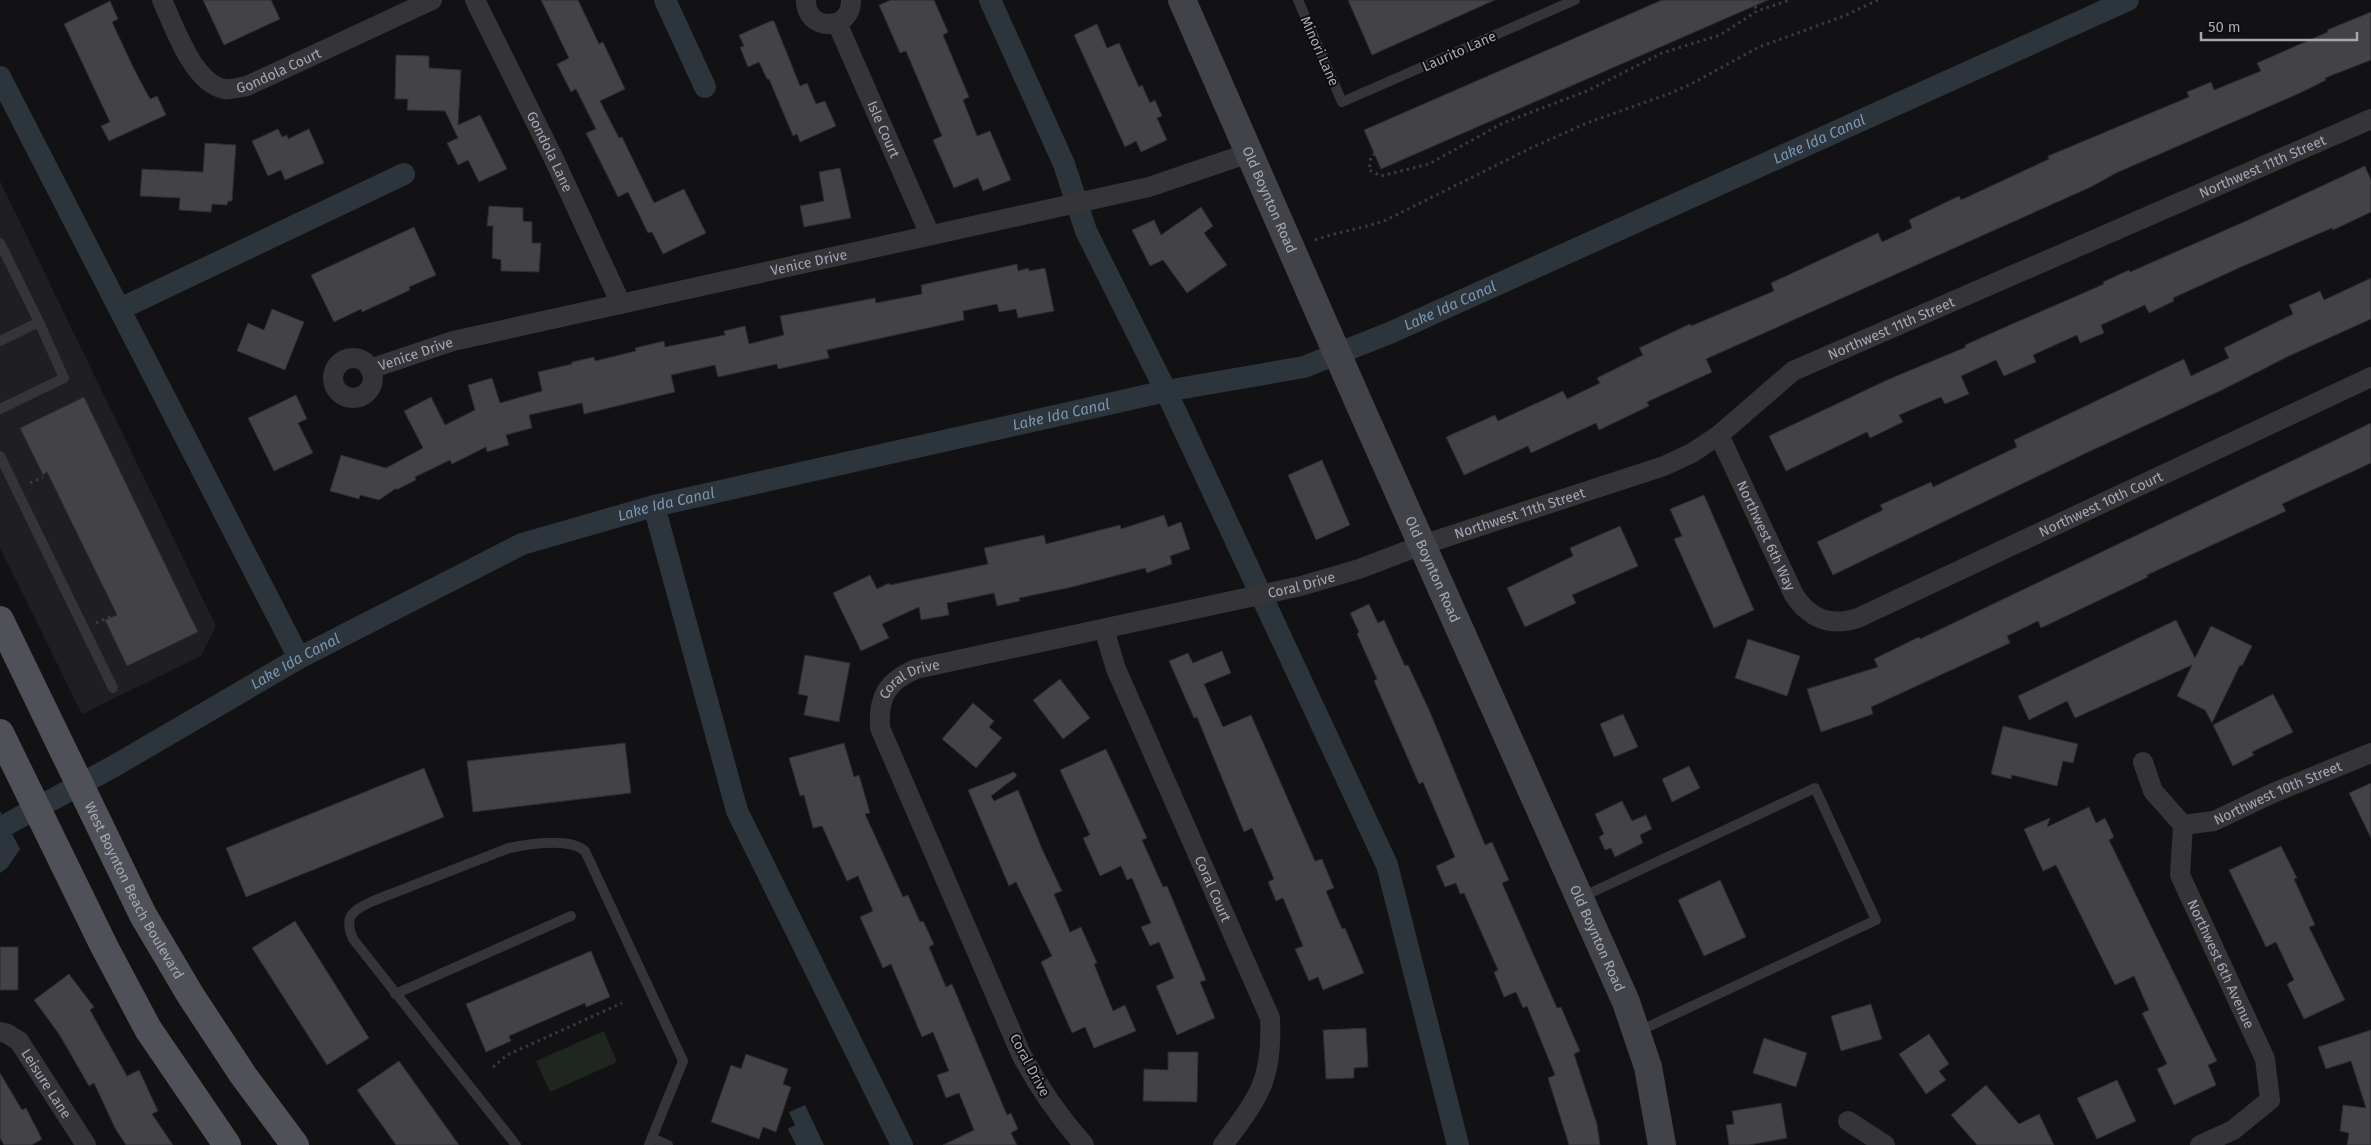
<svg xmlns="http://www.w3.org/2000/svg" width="2371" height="1145" font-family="'Fira Sans',sans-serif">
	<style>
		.built { fill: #1f1e21 }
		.green { fill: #1f2620 }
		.water { fill: #2c343c }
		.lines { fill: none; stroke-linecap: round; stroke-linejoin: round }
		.canal { stroke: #2c343c; stroke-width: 22 }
		.building { fill: #424247; stroke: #2d2c30 }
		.path { stroke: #3a3b40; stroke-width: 3; stroke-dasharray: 2.5 4; stroke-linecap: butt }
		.lane { stroke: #343439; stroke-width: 10 }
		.street { stroke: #343439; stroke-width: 20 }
		.secondary { stroke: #424349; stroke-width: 28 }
		.primary { stroke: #505158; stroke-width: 28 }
		.labels { text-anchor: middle; stroke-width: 4; stroke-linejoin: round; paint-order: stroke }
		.street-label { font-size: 14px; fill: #a4a9b4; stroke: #0d0d0f }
		.water-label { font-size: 15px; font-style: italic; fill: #7c95ae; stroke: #0d0d0f }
	</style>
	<rect width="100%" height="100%" fill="#121214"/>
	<path class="built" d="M0,181L216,626L201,656L82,714L0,548Z"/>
	<path class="green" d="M604,1031L617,1062L550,1092L536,1061Z"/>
	<g class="water">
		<path d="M0,811L20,849L7,868L0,873Z"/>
		<path d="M805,1105L824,1145H796L788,1129L795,1125L789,1112Z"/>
	</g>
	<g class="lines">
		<g class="canal">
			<path d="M665,0L705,87"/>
			<path d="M990,0L1064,164L1086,231L1166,391L1387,865L1458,1145"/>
			<path d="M0,77L299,658"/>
			<path d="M120,309L404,174"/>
			<path d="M654,506L737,811L902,1145"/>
			<path id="s1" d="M0,828L116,765L299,658L522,544L654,506L1166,391L1304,367L1392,332L2128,0"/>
		</g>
	</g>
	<g class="building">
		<path d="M203,0H271L280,19L224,45Z"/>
		<path d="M541,0H578L599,44L603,42L625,89L600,101L619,138L622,137L654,203L684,189L706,233L663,254L652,232L648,233L628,192L618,197L586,133L596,129L576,89L571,92L557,64L569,58Z"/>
		<path d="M891,0H934L948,32L943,35L969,97L963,100L977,136L990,131L1011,180L983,191L978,178L954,188L933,140L942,136L906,51L900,53L879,5Z"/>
		<path d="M1348,0H1495L1372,55Z"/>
		<path d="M1662,0H1768L1381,169L1364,130Z"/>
		<path d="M110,1L118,19L112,22L134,69L150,99L157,96L166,115L109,141L101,126L110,122L64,24Z"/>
		<path d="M2371,12V60L2325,78L2326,80L2300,93L2116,173L2091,187L1706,359L1712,372L1647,402L1649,406L1599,430L1596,423L1531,453L1528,446L1464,475L1446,437L1495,415L1498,421L1563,391L1567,399L1600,383L1597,378L1643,355L1639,348L1690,324L1691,326L1774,291L1771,283L1878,233L1882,242L1912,228L1909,220L1959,196L1961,200L2049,159L2048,156L2189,97L2187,92L2211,82L2214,90L2261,71L2257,63L2328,32L2327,30Z"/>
		<path d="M771,21H774L800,86L807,83L816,104L825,101L836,126L800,142L797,134L793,136L769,79H767L759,62L748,67L740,47L744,46L739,35Z"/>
		<path d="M1097,24L1107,48L1119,43L1139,87L1142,85L1150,103L1155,100L1162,116L1157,118L1167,140L1141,152L1136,141L1125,147L1074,35Z"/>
		<path d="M396,55L429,56V68L461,70L458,125L480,115L507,169L479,182L468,160L458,165L447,143L458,138L445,111L407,110L408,99H395Z"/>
		<path d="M278,129L282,137L287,135L288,139L309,129L324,163L285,180L281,170L268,176L252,141Z"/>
		<path d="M205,143L236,145L232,201H228L227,205L212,204L211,212L179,210L180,198L140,196L142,169L203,172Z"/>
		<path d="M2365,166L2371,180V212L2333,230L2332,228L2241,267L2173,298L2174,301L2149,313L2145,305L2101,325L2104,333L2080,343L2077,335L2033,355L2036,362L2004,376L1996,360L1961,376L1969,394L1945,404L1941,397L1899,415L1903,422L1870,438L1867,432L1786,471L1769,436L1887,380L1966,347L1965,345L2010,325L2104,284L2103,282L2129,270L2130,272L2246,221Z"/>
		<path d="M840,168L851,218L804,227L800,206L824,201L819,172Z"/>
		<path d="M489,206L523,208V221L532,222V243H541L539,272L501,271V260L492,258L493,226H487Z"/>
		<path d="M1201,207L1213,226L1204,233L1227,265L1187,293L1163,260L1150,266L1132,230L1154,220L1161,235Z"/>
		<path d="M414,227L436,275L409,287L410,290L395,297L362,312L361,309L334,322L311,275Z"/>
		<path d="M1017,264L1018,271L1028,268L1029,271L1045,268L1054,311L1018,318L1016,309L999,312L997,304L963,311L964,320L827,350L829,358L778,369L777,364L718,377L715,365L671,375L675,392L584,414L582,403L529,415L532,428L506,435L509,445L487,452L486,447L452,464L450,460L415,477L416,480L398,489H395L379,500L360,495L359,499L330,491L341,455L386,468L423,448L404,411L431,397L445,425L475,410L468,385L492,378L500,403L542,391L538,372L572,364V362L594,357L595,361L636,351L635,348L664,341L665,347L725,335L724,331L745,326L749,344L784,335L780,316L875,298L876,303L922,294L921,285Z"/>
		<path d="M2371,278V319L2289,356L2222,390L2084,454L1833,575L1817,542L1883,510L1880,505L1931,482L1933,487L2017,447L2014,440L2184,359L2191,376L2229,358L2224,348L2293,314L2289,305L2320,291L2324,300Z"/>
		<path d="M272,309L304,322L285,370L237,351L248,323L264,330Z"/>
		<path d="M296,395L307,419L298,423L313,453L274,471L248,418Z"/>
		<path d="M84,397L198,632L127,666L105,620L117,615L47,472L43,475L20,428Z"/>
		<path d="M2371,423V463L2282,504L2286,511L2147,575L2148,577L2041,628L2038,621L2007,636L2010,643L1871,707L1873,714L1821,732L1807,689L1878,667L1874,659L1919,637L1920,639Z"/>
		<path d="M1322,460L1350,525L1316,540L1288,475Z"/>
		<path d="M1704,495L1754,610L1714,628L1674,539L1682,536L1670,509Z"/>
		<path d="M1164,515L1168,527L1181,522L1190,549L1170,556L1172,564L1147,573L1145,568L1072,587L1019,598L1020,601L997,606L994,593L947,603L949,615L921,620L919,607L882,624L889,638L861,651L833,593L870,575L877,589L889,583L890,585L988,564L984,548L1044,535L1046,544L1120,525L1121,529Z"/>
		<path d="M1620,526L1638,566L1572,595L1576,603L1525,627L1507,588L1573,556L1570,548Z"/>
		<path d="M1369,604L1378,623L1384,620L1405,666L1408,665L1430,712L1485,845L1492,842L1509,880L1502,883L1557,1008L1561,1007L1580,1051L1574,1054L1597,1124L1600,1145H1569L1548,1078L1555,1075L1527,1006L1523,1008L1516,992L1504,997L1494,972L1498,970L1464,893L1460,894L1456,883L1445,887L1436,866L1455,857L1423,782L1419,784L1374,681L1377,679L1357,634L1359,632L1350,613Z"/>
		<path d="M2176,620L2195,658L2211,626L2252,646L2242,666L2240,665L2212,723L2205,710L2177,696L2192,665L2075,718L2067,701L2029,720L2018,696Z"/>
		<path d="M1748,639L1800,656L1787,696L1735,678Z"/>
		<path d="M1222,651L1231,673L1204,684L1223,727L1251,715L1315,861L1322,859L1334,888L1326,891L1342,929L1345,928L1364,973L1323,990L1318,977L1309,981L1295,949L1303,946L1283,898L1276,901L1268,882L1274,879L1252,828L1244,832L1197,717L1194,718L1169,661L1188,653L1193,663Z"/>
		<path d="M805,655L850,663L839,722L804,715L808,696L798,694Z"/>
		<path d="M1060,679L1090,718L1063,739L1033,700Z"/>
		<path d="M2273,694L2293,732L2252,752L2254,755L2233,766L2213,725Z"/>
		<path d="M973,703L994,721L989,727L1002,738L976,768L942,739Z"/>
		<path d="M1623,714L1638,747L1614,757L1600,724Z"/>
		<path d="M2003,726L2078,744L2073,763L2063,761L2057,786L2012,775L2011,779L1991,774Z"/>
		<path d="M625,743L631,793L473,812L467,761Z"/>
		<path d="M844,743L854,777L859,775L870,813L865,814L903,897L908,895L920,922L923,921L934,944L929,947L946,987L952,984L1007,1115L1011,1113L1018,1129L1011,1133L1017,1145H943L974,1130L959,1093L946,1098L937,1075L949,1071L933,1032L922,1037L891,964L883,968L860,917L873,911L858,876L847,881L822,826L813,828L804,795L800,796L789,758Z"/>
		<path d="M1106,749L1147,838L1142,840L1163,887L1167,886L1206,980L1200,982L1215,1018L1177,1035L1156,986L1174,978L1159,942L1150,946L1141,927L1151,923L1132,878L1127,880L1121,866L1100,876L1083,838L1090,835L1060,770Z"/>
		<path d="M1689,766L1700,788L1672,802L1662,779Z"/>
		<path d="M424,768L444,817L246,897L226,848Z"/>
		<path d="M1014,772L1017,776L991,796L994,801L1018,790L1042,849L1062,891L1054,894L1070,932L1081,927L1097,963L1094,964L1113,1011L1125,1005L1136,1031L1094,1048L1085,1027L1072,1033L1041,962L1052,956L1016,882L1009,886L968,790Z"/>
		<path d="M2371,783V838L2349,793Z"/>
		<path d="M1622,801L1632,821L1646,815L1652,829L1640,835L1643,843L1615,857L1611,848L1605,850L1599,837L1604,834L1595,814Z"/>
		<path d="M2089,807L2096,823L2105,818L2114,837L2109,840L2217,1061L2208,1065L2216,1085L2174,1105L2157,1069L2167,1064L2142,1013L2149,1010L2134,976L2115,985L2056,865L2043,871L2024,829L2050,818L2047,827Z"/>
		<path d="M2281,846L2297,878L2294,879L2315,925L2309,927L2345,1000L2304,1019L2287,984L2294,980L2276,942L2266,947L2229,870Z"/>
		<path d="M1720,880L1746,937L1704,956L1678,900Z"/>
		<path d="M295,921L369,1038L327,1065L252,948Z"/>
		<rect x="0" y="947" width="18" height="43"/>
		<path d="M591,951L610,997L586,1007L585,1003L509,1036L511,1041L486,1052L466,1004Z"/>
		<path d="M69,974L94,1007L90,1010L127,1076L139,1070L158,1111L152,1114L173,1145H126L116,1130L94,1083L89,1086L59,1034L34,1000Z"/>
		<path d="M1871,1004L1882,1039L1841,1051L1831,1016Z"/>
		<path d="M1366,1028L1368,1067L1354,1068V1078L1326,1079L1323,1030Z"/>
		<path d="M2371,1030V1145H2347L2349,1133L2340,1131L2343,1105L2366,1108L2351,1061L2326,1069L2318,1047Z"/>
		<path d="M1929,1034L1949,1064L1939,1071L1946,1080L1926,1094L1899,1054Z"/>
		<path d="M1764,1038L1807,1053L1796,1087L1753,1073Z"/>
		<path d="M1168,1052H1198L1197,1102L1143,1101L1144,1069L1168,1070Z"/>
		<path d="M746,1054L788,1069L783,1084L791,1087L776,1132L763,1127L759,1139L711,1122L731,1065L741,1069Z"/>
		<path d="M399,1061L459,1145H396L357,1090Z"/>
		<path d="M0,1073L22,1110L26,1108L42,1139L32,1145H4L0,1138Z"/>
		<path d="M2117,1080L2136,1121L2097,1139L2077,1098Z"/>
		<path d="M1986,1085L2019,1124L2039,1114L2054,1145H1977L1951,1115Z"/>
		<path d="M1781,1103L1787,1138L1749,1145H1729L1726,1125L1734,1124L1732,1111Z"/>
	</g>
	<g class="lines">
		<g class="path">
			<path d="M1753,0L1757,11"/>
			<path d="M1375,154L1371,156L1369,170L1381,176L1429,164L1503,123L1587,91L1662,53L1720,35L1757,11L1790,0"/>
			<path d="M1315,240C1339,231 1364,229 1388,219L1531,148L1587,123L1671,93L1693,83L1759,47L1844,16L1878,0"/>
			<path d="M30,483L43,477"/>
			<path d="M96,623L112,616"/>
			<path d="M493,1067L507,1055L622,1003"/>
		</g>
		<g class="lane">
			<path d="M1298,0L1342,102L1575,0"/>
			<path d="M0,243L39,322"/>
			<path d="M0,341L39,322L64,378L0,409"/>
			<path d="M0,456L113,688"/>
			<path d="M1582,897L1815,788L1876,920L1637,1032"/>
			<path d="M395,994L571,916"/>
			<path d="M652,1138L668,1145"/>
			<path d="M516,1145L353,939C343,916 353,910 373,901L509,848C529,844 569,837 585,851L683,1061L649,1145"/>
		</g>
		<g class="street">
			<path id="s2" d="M162,0C174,26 193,83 224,89C232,90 240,87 247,86L432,0"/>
			<path id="s3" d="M475,0L553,157L621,304"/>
			<path d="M806,0C805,32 852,32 851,0"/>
			<path id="s4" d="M837,23L930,235"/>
			<circle cx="353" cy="378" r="20"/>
			<path id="s5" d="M370,369L453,341L1149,187L1249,153"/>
			<path id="s6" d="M1719,435L1794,595C1810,619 1830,627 1858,618L2371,377"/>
			<path id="s7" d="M1104,629L1116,669L1270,1018C1273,1080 1259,1097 1223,1145"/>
			<path d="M2143,762L2153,791L2183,825"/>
			<path id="s8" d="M2183,825L2180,875L2265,1059L2270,1100L2233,1130L2200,1145"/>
			<path id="s9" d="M2183,825L2214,821L2273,793L2371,753"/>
			<path id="s10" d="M0,1032L6,1033L19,1041L86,1145"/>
			<path d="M1848,1121L1885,1145"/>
			<path id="s11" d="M1084,1145C1059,1117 1039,1088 1021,1054L880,728C878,697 887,681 916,669L1301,586L1359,569L1422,545L1664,466L1692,453L1719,435L1793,371L2371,119"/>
		</g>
		<path class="secondary" id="s12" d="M1182,0L1361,408L1626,1002L1648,1067L1662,1145"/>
		<g class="primary">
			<path id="s13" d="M0,620L143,915L191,996L243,1075L295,1145"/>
			<path d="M0,733L104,946L148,1029L227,1145"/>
		</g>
	</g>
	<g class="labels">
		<g class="street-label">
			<text transform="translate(1320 51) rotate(66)" y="5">Minori Lane</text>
			<text transform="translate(1459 51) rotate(-24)" y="5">Laurito Lane</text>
			<text dy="5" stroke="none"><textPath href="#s2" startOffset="170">Gondola Court</textPath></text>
			<text dy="5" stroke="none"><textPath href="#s4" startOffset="116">Isle Court</textPath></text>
			<text dy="5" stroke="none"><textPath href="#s3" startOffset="169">Gondola Lane</textPath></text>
			<text dy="5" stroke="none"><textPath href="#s11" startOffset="1991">Northwest 11th Street</textPath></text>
			<text dy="5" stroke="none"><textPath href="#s12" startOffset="218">Old Boynton Road</textPath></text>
			<text dy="5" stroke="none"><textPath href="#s5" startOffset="452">Venice Drive</textPath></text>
			<text dy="5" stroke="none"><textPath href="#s11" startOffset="1586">Northwest 11th Street</textPath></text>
			<text dy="5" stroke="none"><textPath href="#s5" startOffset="48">Venice Drive</textPath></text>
			<text dy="5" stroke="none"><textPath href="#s6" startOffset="519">Northwest 10th Court</textPath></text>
			<text dy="5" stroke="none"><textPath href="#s11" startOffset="1166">Northwest 11th Street</textPath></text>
			<text dy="5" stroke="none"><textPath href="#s6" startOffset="111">Northwest 6th Way</textPath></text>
			<text dy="5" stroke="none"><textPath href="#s12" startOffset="622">Old Boynton Road</textPath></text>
			<text dy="5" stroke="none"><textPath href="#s11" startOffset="936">Coral Drive</textPath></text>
			<text dy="5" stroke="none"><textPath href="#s11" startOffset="531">Coral Drive</textPath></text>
			<text dy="5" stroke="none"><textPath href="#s9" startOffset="101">Northwest 10th Street</textPath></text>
			<text dy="5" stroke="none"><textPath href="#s7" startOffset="282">Coral Court</textPath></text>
			<text dy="5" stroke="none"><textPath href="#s13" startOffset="302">West Boynton Beach Boulevard</textPath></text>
			<text dy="5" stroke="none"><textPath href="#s12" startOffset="1026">Old Boynton Road</textPath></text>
			<text dy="5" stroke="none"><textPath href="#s8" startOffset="148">Northwest 6th Avenue</textPath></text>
			<text transform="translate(1030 1065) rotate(62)" y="5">Coral Drive</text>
			<text dy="5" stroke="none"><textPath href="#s10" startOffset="72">Leisure Lane</textPath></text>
		</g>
		<g class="water-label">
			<text dy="5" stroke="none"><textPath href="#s1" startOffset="1960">Lake Ida Canal</textPath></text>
			<text dy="5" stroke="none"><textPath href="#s1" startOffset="1555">Lake Ida Canal</textPath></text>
			<text dy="5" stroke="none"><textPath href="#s1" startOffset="1149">Lake Ida Canal</textPath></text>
			<text dy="5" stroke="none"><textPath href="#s1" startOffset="744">Lake Ida Canal</textPath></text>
			<text dy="5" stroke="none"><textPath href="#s1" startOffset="339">Lake Ida Canal</textPath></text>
		</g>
	</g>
	<path d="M2201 32v8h156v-8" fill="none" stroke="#a4a9b4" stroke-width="2.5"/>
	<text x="2208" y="32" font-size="15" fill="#a4a9b4" stroke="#0d0d0f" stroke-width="4" paint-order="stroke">50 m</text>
</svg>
